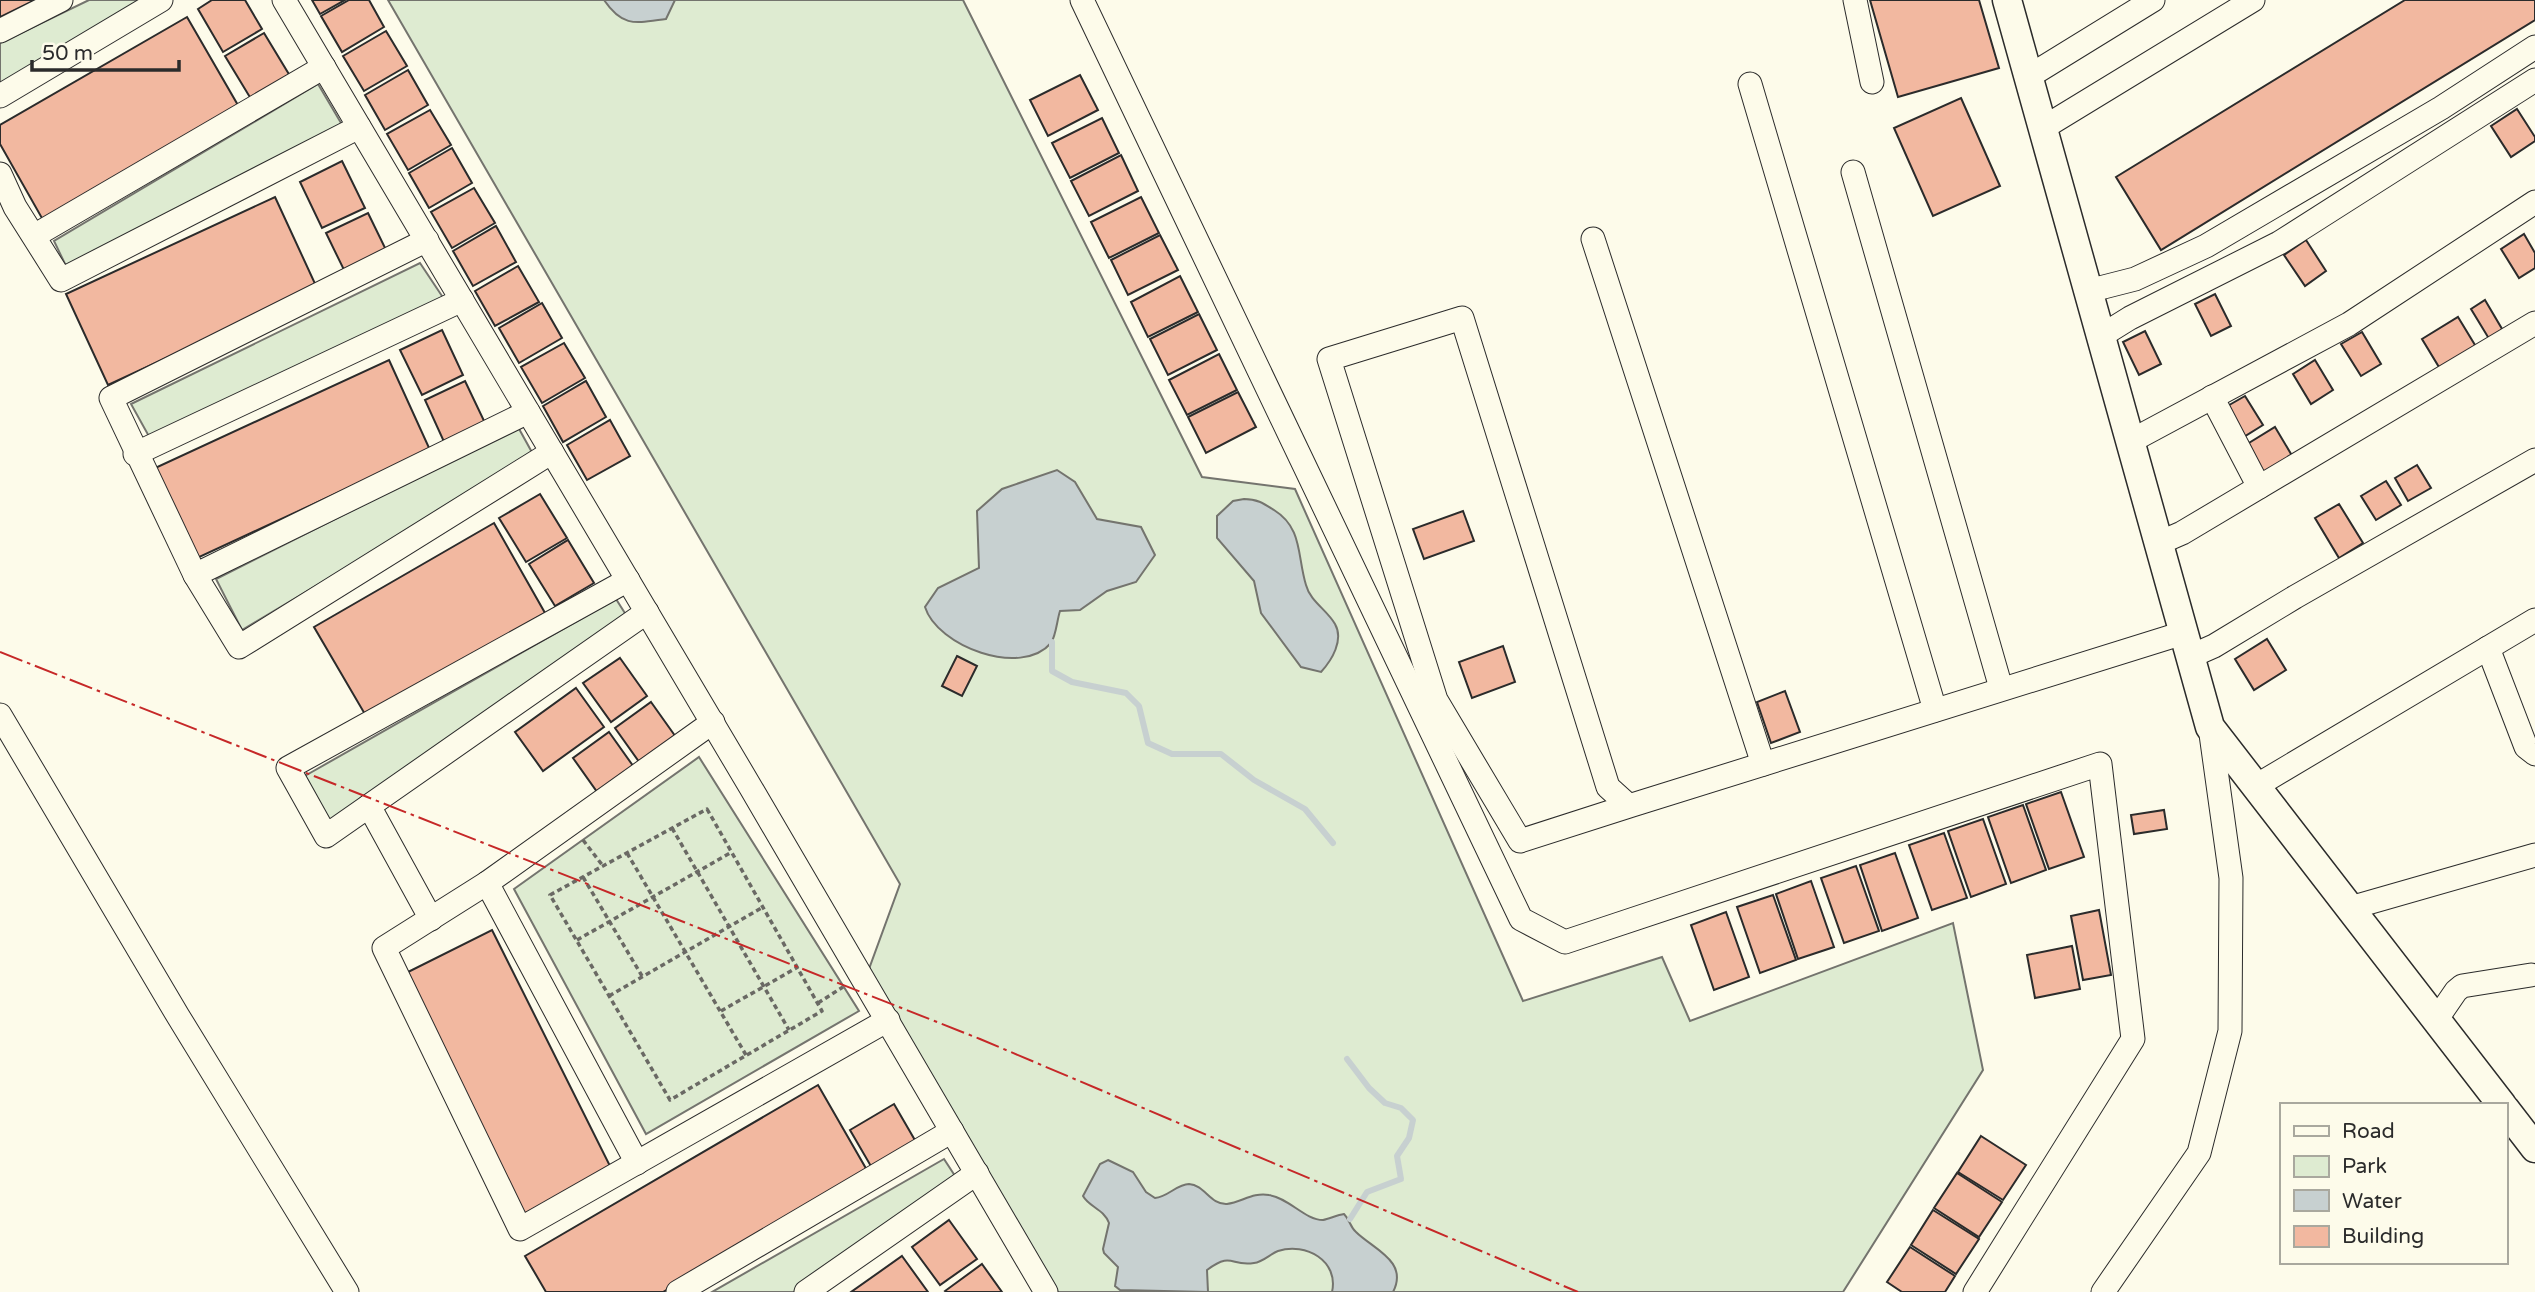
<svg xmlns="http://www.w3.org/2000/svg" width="2535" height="1292" font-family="'Varela Round',sans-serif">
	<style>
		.green { fill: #deebd1; stroke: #74746e; stroke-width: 2 }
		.water { fill: #c7d0d0; stroke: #74746e; stroke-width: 2 }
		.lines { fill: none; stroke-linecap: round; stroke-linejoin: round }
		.stream { stroke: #c7d0d0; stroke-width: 6 }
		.building { fill: #f2b8a0; stroke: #2b2b2b; stroke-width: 2 }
		.minor-casing { stroke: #2b2b2b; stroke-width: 25 }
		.major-casing { stroke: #2b2b2b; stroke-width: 31 }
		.path { stroke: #6a6964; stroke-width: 3.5; stroke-dasharray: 5 3.5; stroke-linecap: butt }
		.minor { stroke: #fdfbea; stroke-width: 23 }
		.major { stroke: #fdfbea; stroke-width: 28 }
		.power { stroke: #c62828; stroke-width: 2; stroke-dasharray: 24 5 3.5 5; stroke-linecap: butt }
	</style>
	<rect width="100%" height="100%" fill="#fdfbea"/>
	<g class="green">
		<path d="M89,0H153L0,91V43Z"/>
		<path d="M388,0H963L1202,477L1295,489L1523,1001L1662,957L1690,1021L1953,923L1983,1070L1843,1292H1058L869,969L900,884Z"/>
		<path d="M318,84L344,128L67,268L54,241Z"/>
		<path d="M420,263L444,299L151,440L131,404Z"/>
		<path d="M518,427L534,456L242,630L216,579Z"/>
		<path d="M616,599L628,618L330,823L303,777Z"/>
		<path d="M699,757L859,1011L646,1134L514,889Z"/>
		<path d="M944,1159L957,1179L794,1292H712Z"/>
	</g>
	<g class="water">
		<path d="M604,0H675L666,19C636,23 623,28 604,0Z"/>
		<path d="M1057,470L1075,482L1097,519L1141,527L1155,555L1136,582L1107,591L1080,610L1060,611C1057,620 1056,636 1051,643C1021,678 937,646 925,607L938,588L979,568L977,511L1002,489Z"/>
		<path d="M1244,499C1257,499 1263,503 1274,510C1303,528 1297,556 1306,585C1310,601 1327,610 1335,624C1344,640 1332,660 1321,672L1301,667L1261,613L1254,581L1217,538V516L1233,501Z"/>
		<path d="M1108,1160L1133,1172L1146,1192L1155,1198C1168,1197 1177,1184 1189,1184C1205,1185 1210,1205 1227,1204C1242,1202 1253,1192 1269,1195C1289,1198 1305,1220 1323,1220C1329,1219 1337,1215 1344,1214C1350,1220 1350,1227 1356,1232C1373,1249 1409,1261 1393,1292H1332C1339,1261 1306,1242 1278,1251C1270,1254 1263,1262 1254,1263C1230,1267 1233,1251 1207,1270L1208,1292L1120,1290L1115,1286L1118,1267L1104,1253L1103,1249L1109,1223C1104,1209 1089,1207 1083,1196L1100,1164Z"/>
	</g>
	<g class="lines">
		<g class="stream">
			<path d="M1052,642V671L1072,682L1126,693L1139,706L1148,743L1172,754H1221L1254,780L1305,809L1333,843"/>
			<path d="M1347,1059L1369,1088L1385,1103L1401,1108L1413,1120L1409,1138L1397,1156L1401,1179L1367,1192L1350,1219"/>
		</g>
	</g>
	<g class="building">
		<path d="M0,0H35L0,17Z"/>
		<path d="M212,0H245L262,29L223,52L198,9Z"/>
		<path d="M312,0H345L320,14Z"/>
		<path d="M349,0H369L384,27L342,52L321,16Z"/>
		<path d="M1870,0H1979L1999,68L1898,97Z"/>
		<path d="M2405,0H2535V20L2161,250L2116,177Z"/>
		<path d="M187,17L239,107L43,220L0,144V125Z"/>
		<path d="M386,31L407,66L364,91L343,56Z"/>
		<path d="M264,33L290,76L251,99L225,56Z"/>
		<path d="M408,70L428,105L385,130L365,95Z"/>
		<path d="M1080,75L1098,110L1048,136L1030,100Z"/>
		<path d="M1961,98L2000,186L1933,216L1894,128Z"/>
		<path d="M2517,109L2535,137V141L2511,157L2491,126Z"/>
		<path d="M430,110L451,145L408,170L387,134Z"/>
		<path d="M1102,118L1119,153L1070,178L1052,143Z"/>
		<path d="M452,148L472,183L429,208L409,173Z"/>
		<path d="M1121,155L1138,191L1089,216L1071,181Z"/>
		<path d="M342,161L365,208L322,228L300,182Z"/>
		<path d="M474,188L495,223L452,248L431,212Z"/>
		<path d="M275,197L317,288L108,385L66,294Z"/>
		<path d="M1141,197L1159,233L1109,258L1091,222Z"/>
		<path d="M368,213L388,254L346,274L326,233Z"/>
		<path d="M496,226L516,262L473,286L453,251Z"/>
		<path d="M2524,234L2535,253V268L2519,278L2501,249Z"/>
		<path d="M1160,235L1178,270L1128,295L1111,260Z"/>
		<path d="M2306,240L2326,271L2305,286L2284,255Z"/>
		<path d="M518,266L539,302L495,326L475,291Z"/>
		<path d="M1180,276L1198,312L1148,337L1131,302Z"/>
		<path d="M2215,294L2231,326L2211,336L2195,304Z"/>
		<path d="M2485,300L2505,334L2491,342L2471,309Z"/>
		<path d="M542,303L562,338L519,363L499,328Z"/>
		<path d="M1199,314L1217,350L1168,375L1150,339Z"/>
		<path d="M2458,317L2478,350L2442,372L2422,339Z"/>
		<path d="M442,330L463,375L422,395L400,350Z"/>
		<path d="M2145,331L2161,364L2139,375L2123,342Z"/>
		<path d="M2362,332L2381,364L2361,376L2341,344Z"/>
		<path d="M564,343L585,378L542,403L521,367Z"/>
		<path d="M1219,354L1237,390L1187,415L1169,380Z"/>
		<path d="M389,360L430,450L195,559L153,469Z"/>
		<path d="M2315,360L2333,390L2311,404L2293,374Z"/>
		<path d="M465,381L486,425L445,444L425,400Z"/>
		<path d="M586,381L606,417L563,442L543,406Z"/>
		<path d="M1238,392L1256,427L1206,453L1188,417Z"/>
		<path d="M2245,396L2263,425L2242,438L2224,408Z"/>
		<path d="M610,420L630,456L587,480L567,445Z"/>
		<path d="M2275,427L2294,459L2264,478L2244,446Z"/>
		<path d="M2417,465L2431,488L2408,501L2395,478Z"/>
		<path d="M2386,481L2401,505L2376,520L2361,496Z"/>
		<path d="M540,494L567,538L526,562L499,518Z"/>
		<path d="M2339,504L2363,543L2339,558L2315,518Z"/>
		<path d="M1463,511L1474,541L1424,559L1413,529Z"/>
		<path d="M494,523L545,613L366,716L314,627Z"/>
		<path d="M568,540L594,583L555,606L529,564Z"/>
		<path d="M2267,639L2286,670L2254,690L2235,659Z"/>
		<path d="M1503,646L1515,682L1472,698L1459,662Z"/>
		<path d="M957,656L977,666L962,696L942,686Z"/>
		<path d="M620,658L647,696L611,722L583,683Z"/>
		<path d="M576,688L604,727L543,771L515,732Z"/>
		<path d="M1785,691L1800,732L1771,743L1757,702Z"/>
		<path d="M651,702L678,740L642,766L615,728Z"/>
		<path d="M609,732L636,770L600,796L573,758Z"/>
		<path d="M2061,792L2084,857L2049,869L2026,804Z"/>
		<path d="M2023,805L2046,870L2011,883L1988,817Z"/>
		<path d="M2164,810L2167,829L2134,834L2131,815Z"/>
		<path d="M1983,819L2006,884L1971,897L1948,831Z"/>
		<path d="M1944,833L1967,898L1932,910L1909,845Z"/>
		<path d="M1895,853L1918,918L1882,931L1860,865Z"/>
		<path d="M1856,866L1879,931L1844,943L1821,878Z"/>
		<path d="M1811,881L1834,947L1798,959L1776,894Z"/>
		<path d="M1773,895L1796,960L1760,973L1737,907Z"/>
		<path d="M2099,910L2111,975L2083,980L2071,916Z"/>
		<path d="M1726,912L1749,977L1714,990L1691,925Z"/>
		<path d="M492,930L612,1170L524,1214L404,974Z"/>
		<path d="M2072,946L2080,989L2035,998L2027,955Z"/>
		<path d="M818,1085L868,1172L663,1292H546L525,1256Z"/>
		<path d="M894,1104L916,1142L872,1168L850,1130Z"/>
		<path d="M1981,1136L2026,1165L2003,1200L1958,1172Z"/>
		<path d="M1957,1173L2002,1202L1979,1237L1934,1208Z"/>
		<path d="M1933,1210L1979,1239L1956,1274L1911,1245Z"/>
		<path d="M949,1220L977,1259L940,1285L912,1247Z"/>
		<path d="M1910,1247L1955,1276L1945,1292H1902L1887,1282Z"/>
		<path d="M902,1256L928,1292H851Z"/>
		<path d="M982,1264L1002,1292H946L945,1291Z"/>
	</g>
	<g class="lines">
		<g class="minor-casing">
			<g id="minor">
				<path d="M284,0L751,788L1046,1292"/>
				<path d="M1082,0L1521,919L1565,942L2100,764L2133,1039L1975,1292"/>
				<path d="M1855,0L1872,82"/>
				<path d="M0,31L61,0"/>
				<path d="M2028,77L2153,0"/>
				<path d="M1750,84L1935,710"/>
				<path d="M0,96L161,0"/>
				<path d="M2043,128L2253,0"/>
				<path d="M1853,172L2001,688"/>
				<path d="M0,174L15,207L61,280L359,127"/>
				<path d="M34,236L324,67"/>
				<path d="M1593,239L1763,764"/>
				<path d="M427,240L111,398L195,575L239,647L552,452"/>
				<path d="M2088,291L2135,279L2206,246L2441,108L2535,47"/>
				<path d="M2101,336L2130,318L2279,243L2535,80"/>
				<path d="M2212,397L2259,487"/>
				<path d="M2131,441L2349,324L2535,202"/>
				<path d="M135,454L462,300"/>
				<path d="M2159,543L2182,533L2535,323"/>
				<path d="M195,575L528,412"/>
				<path d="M628,580L288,768L326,836L647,612"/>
				<path d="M2488,648L2526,747L2535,754"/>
				<path d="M2189,657L2214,646L2295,597L2535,460"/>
				<path d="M0,715L178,1016L347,1292"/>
				<path d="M2256,786L2535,620"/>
				<path d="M369,806L431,919"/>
				<path d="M1629,806L1520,841L1436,700L1329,359L1462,318L1608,787L1629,806L2183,633"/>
				<path d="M487,883L384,948L520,1229L888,1020"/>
				<path d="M2350,908L2535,855"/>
				<path d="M2436,1020L2456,991L2462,986L2531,975"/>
				<path d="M637,1163L487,883L713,722"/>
				<path d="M678,1292L952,1131"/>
				<path d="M806,1292L977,1173"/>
				<path d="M2103,1292L2199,1153L2230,1031L2231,878L2210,727"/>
			</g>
		</g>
		<g class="major-casing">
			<g id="major">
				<path d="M2007,0L2210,727L2502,1105"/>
				<path d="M2505,1109L2535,1148"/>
			</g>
		</g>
		<g class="path">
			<path d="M707,809L822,1011L670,1100L550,895Z"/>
			<path d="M672,828L789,1030"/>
			<path d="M583,840L603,866"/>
			<path d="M627,853L746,1055"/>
			<path d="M583,877L642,976"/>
			<path d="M577,940L732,852"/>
			<path d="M609,996L763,907"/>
			<path d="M818,1003L843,987"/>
			<path d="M721,1011L798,967"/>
		</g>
		<use href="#minor" class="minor"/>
		<use href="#major" class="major"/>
		<path class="power" d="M0,652L980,1039L1578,1292"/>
	</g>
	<rect x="2280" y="1103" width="228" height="161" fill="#fdfbea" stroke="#a9a89e" stroke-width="2"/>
	<rect x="2294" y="1126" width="35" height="10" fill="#fdfbea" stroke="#a9a89e" stroke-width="2"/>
	<text x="2342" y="1138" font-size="21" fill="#2b2b2b">Road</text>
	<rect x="2294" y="1156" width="35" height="21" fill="#deebd1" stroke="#a9a89e" stroke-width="2"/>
	<text x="2342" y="1173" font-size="21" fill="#2b2b2b">Park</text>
	<rect x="2294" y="1190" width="35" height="21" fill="#c7d0d0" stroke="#a9a89e" stroke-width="2"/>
	<text x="2342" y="1208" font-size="21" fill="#2b2b2b">Water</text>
	<rect x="2294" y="1226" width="35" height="21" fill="#f2b8a0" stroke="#a9a89e" stroke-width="2"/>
	<text x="2342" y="1243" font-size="21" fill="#2b2b2b">Building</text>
	<path d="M32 60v10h147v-10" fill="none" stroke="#2b2b2b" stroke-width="3.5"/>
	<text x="42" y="60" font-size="21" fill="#2b2b2b" stroke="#fdfbea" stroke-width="5" paint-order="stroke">50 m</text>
</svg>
